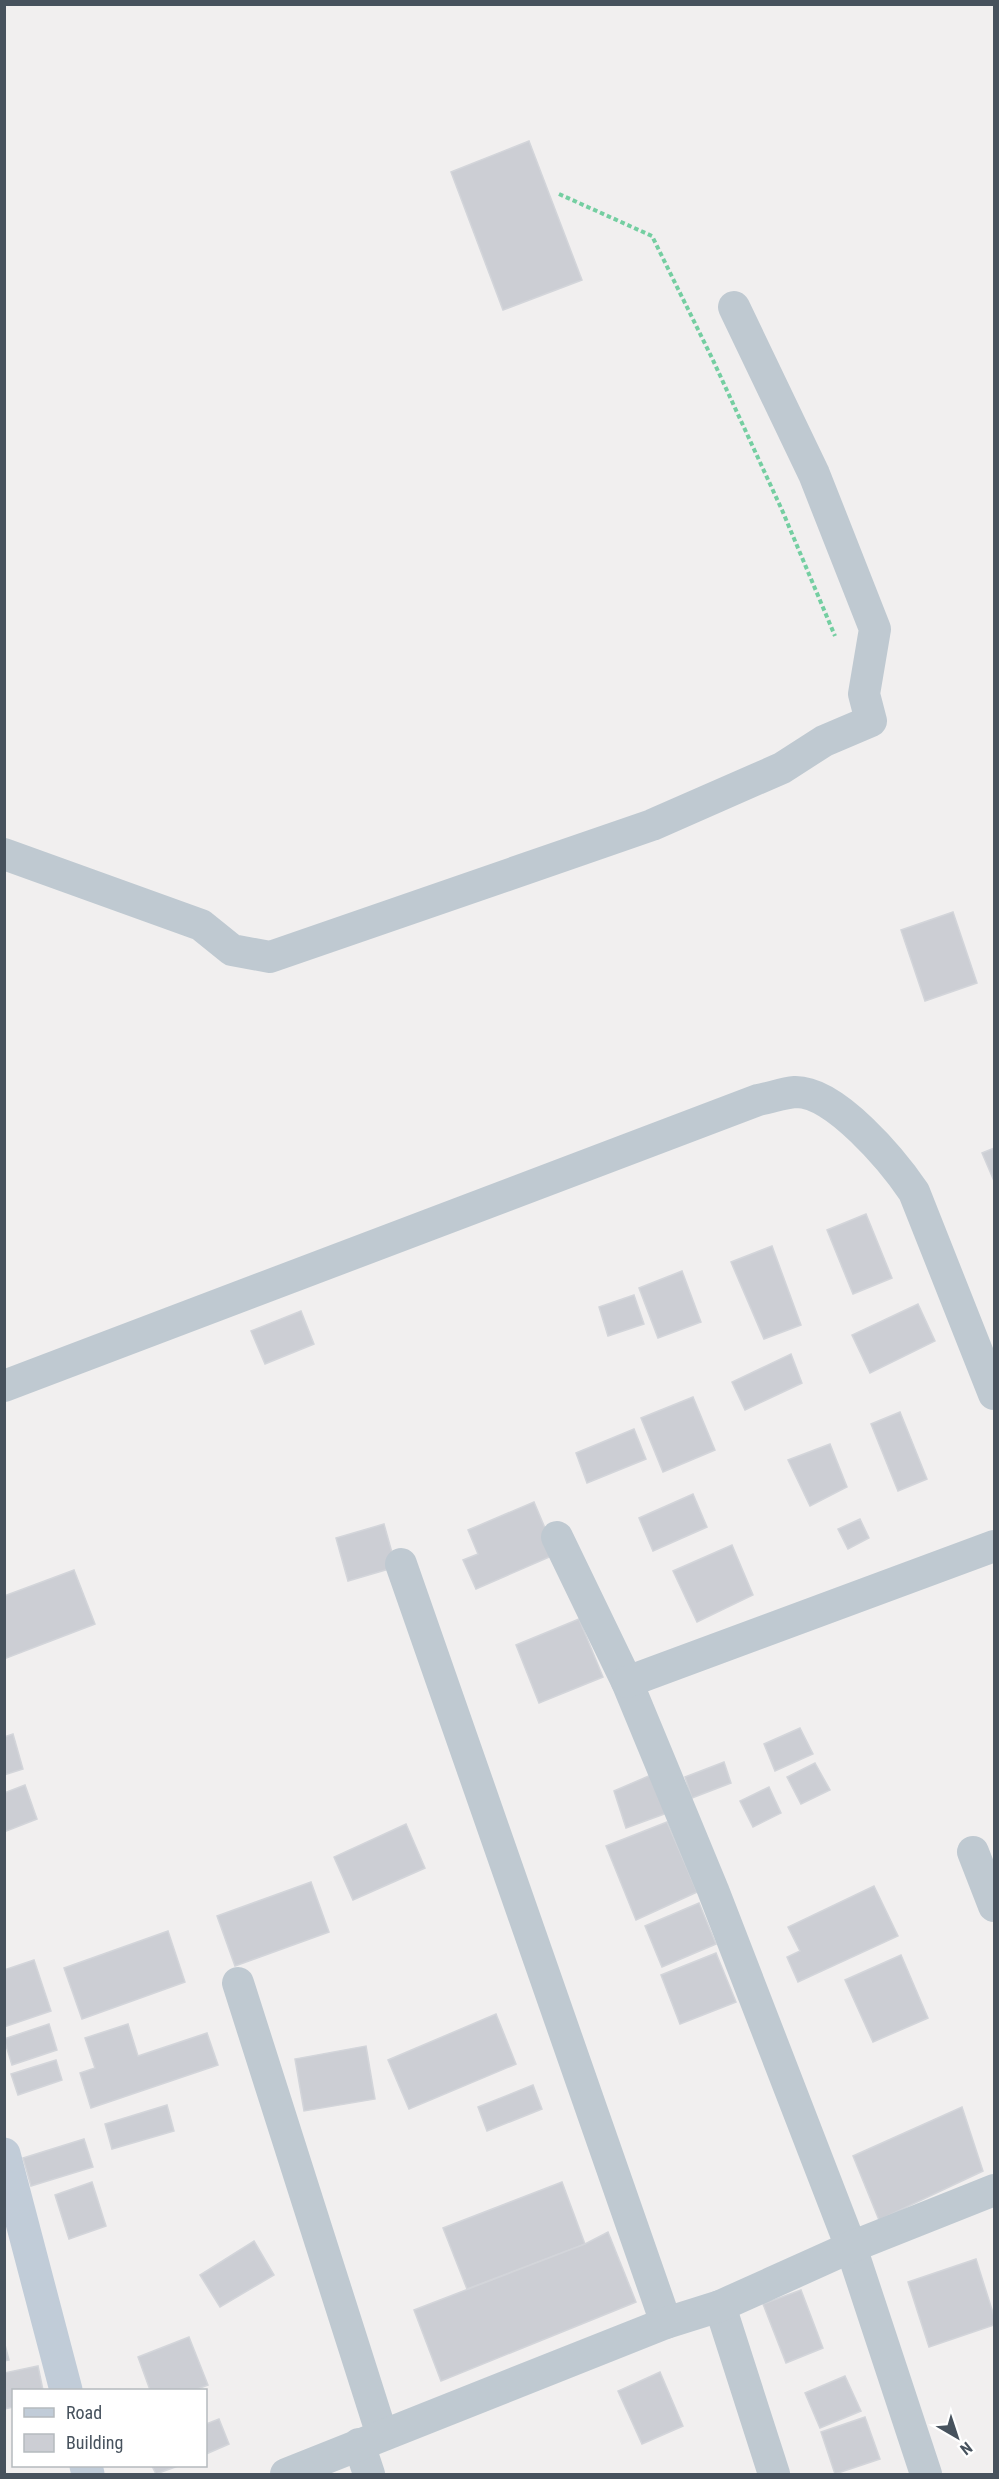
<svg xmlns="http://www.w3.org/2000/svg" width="999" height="2479" font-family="'Roboto Condensed',sans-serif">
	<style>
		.building { fill: #ccced4; stroke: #d3d5da; stroke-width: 1.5 }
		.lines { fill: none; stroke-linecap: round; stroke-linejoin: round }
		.path { stroke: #74cea1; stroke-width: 4; stroke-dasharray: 4.5 3; stroke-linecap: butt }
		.street { stroke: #bfc9d1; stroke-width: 32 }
		.secondary { stroke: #c1ccd8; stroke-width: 33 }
	</style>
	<rect width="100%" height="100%" fill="#f1efef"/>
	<g class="building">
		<path d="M529,141L582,280L503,310L451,172Z"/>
		<path d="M953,912L977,983L925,1001L901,930Z"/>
		<path d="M994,1148V1181L982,1153Z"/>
		<path d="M866,1214L892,1278L853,1294L827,1230Z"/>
		<path d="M772,1246L801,1325L764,1339L731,1262Z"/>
		<path d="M682,1271L701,1322L658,1338L639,1288Z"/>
		<path d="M634,1295L644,1324L608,1336L599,1307Z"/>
		<path d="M918,1304L935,1341L870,1373L852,1335Z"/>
		<path d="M301,1311L314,1344L265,1364L251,1331Z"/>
		<path d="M791,1354L802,1383L745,1410L732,1382Z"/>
		<path d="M693,1397L715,1450L663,1472L641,1418Z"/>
		<path d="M900,1412L927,1479L898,1491L871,1424Z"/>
		<path d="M634,1429L646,1459L587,1483L576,1453Z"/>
		<path d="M830,1444L847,1487L810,1506L788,1460Z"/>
		<path d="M693,1494L707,1527L653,1551L639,1518Z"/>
		<path d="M534,1502L556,1554L476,1589L463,1560L478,1554L468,1530Z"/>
		<path d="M860,1519L869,1538L848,1549L838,1529Z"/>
		<path d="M384,1524L396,1567L348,1581L336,1538Z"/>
		<path d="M732,1545L753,1595L697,1622L673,1571Z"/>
		<path d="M74,1570L95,1624L4,1659V1596Z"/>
		<path d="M579,1619L603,1677L539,1703L516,1645Z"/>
		<path d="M800,1728L813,1754L775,1771L764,1744Z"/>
		<path d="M13,1734L23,1769L4,1775V1737Z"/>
		<path d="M724,1762L731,1783L692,1798L685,1777Z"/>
		<path d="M815,1763L830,1790L801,1804L787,1777Z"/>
		<path d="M651,1775L667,1813L626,1828L614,1791Z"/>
		<path d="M25,1785L37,1819L4,1832V1793Z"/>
		<path d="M769,1787L781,1813L753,1827L740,1801Z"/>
		<path d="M667,1822L697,1892L636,1920L606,1846Z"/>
		<path d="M406,1824L425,1868L353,1900L334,1857Z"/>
		<path d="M311,1882L329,1932L235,1966L217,1916Z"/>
		<path d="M874,1886L898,1936L798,1982L787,1957L800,1951L788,1927Z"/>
		<path d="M699,1903L716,1944L662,1967L645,1926Z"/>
		<path d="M168,1931L185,1982L82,2019L64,1968Z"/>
		<path d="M716,1953L736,2002L680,2024L661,1975Z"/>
		<path d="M901,1955L928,2018L873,2042L845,1980Z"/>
		<path d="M34,1960L51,2011L4,2027V1970Z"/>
		<path d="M496,2014L516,2064L409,2109L388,2060Z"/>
		<path d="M49,2024L57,2050L12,2065L4,2039Z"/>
		<path d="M128,2024L138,2056L207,2033L218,2065L91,2108L80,2073L95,2068L85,2038Z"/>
		<path d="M366,2046L375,2099L304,2111L295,2059Z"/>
		<path d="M56,2060L62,2080L18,2095L11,2074Z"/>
		<path d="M533,2085L542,2109L487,2131L478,2107Z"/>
		<path d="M167,2105L174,2131L112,2149L105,2124Z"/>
		<path d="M962,2107L983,2171L879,2220L853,2156Z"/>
		<path d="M84,2139L93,2167L31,2186L23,2158Z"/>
		<path d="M92,2182L106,2226L69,2239L55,2195Z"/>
		<path d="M562,2182L585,2244L467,2289L443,2228Z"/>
		<path d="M608,2232L636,2302L441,2381L414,2310L585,2244Z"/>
		<path d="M254,2241L274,2275L220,2307L200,2275Z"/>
		<path d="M976,2259L994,2316V2325L929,2347L908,2282Z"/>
		<path d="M801,2290L823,2348L786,2363L763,2304Z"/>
		<path d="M189,2337L208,2385L195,2390H150L138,2357Z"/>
		<path d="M4,2341L9,2360L4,2361Z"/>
		<path d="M38,2366L43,2390H14V2407L4,2409V2373Z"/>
		<path d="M660,2372L683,2426L642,2444L618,2391Z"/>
		<path d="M845,2376L861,2411L820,2428L805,2393Z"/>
		<path d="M865,2417L880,2459L835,2474L821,2432Z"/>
		<path d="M219,2419L229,2444L206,2454V2424Z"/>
		<path d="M152,2466H178L156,2474Z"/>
	</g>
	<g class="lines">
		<path class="path" d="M559,194L652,236L712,358L782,510L835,636"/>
		<g class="street">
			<path d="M4,854L201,925L232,950L270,957L652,825L782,768L824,741L871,721L864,694L875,629L814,474L734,307"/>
			<path d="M4,1386L758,1100C770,1098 783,1093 795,1092C835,1091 893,1161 914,1192L994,1394"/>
			<path d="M557,1537L627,1682L713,1890L851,2247L926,2474"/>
			<path d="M401,1564L666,2323"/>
			<path d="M627,1682L994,1546"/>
			<path d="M973,1852L994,1906"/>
			<path d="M238,1983L382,2435"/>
			<path d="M720,2306L774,2474"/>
			<path d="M359,2444L369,2474"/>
			<path d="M286,2474L666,2323L720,2306L851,2247L994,2190"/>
		</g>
		<g class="secondary">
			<path d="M4,2154L66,2390"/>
			<path d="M86,2466L88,2474"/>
		</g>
	</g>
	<rect width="999" height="2479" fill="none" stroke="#47525d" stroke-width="12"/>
	<rect x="12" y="2389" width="195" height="78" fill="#ffffff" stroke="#b5babe" stroke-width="1.5"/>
	<rect x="24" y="2408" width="30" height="9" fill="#c1ccd8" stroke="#b5babe" stroke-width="1.5"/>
	<text x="66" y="2419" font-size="18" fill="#47525d">Road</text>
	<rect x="24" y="2434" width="30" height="18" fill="#ccced4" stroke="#b5babe" stroke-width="1.5"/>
	<text x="66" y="2449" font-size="18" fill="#47525d">Building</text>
	<g transform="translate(957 2437) rotate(141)" stroke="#ffffff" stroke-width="4.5" paint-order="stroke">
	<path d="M0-4.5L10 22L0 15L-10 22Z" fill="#47525d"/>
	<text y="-9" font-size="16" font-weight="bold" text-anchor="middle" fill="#47525d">N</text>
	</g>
</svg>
